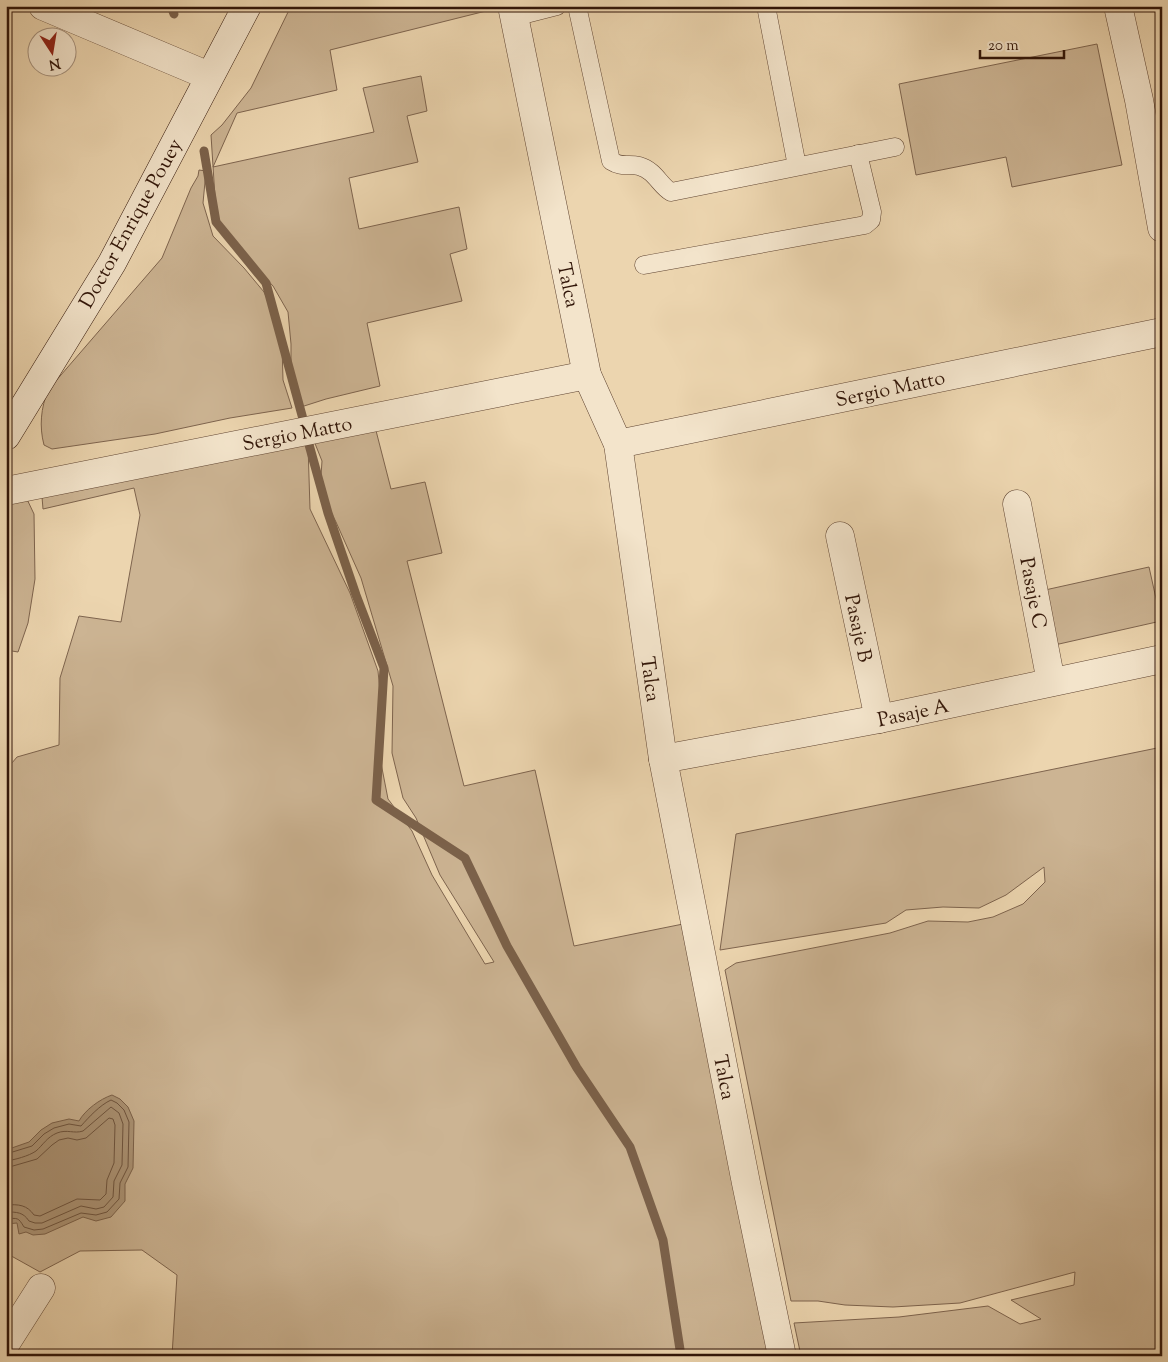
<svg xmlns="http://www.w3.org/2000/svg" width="1168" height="1362" font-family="'Sorts Mill Goudy',serif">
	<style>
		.green { fill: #ccb493; stroke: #7e644e }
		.water { fill: #ac9476; stroke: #7b614a }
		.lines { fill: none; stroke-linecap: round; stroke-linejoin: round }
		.shore { stroke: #6e543f; stroke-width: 1 }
		.stream { stroke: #7b614a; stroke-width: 9 }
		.lane-casing { stroke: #604532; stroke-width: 19 }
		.street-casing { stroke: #604532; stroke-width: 29 }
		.secondary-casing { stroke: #311508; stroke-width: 29 }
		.lane { stroke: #f3e4cb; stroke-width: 18 }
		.street { stroke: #f3e4cb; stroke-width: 28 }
		.secondary { stroke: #f3e4cb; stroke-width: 28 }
		.labels { text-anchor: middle; stroke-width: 5; stroke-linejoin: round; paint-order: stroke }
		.street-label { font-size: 20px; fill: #311508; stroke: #f3e4cb }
	</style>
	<rect width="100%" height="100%" fill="#ecd5af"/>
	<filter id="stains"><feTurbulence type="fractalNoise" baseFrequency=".004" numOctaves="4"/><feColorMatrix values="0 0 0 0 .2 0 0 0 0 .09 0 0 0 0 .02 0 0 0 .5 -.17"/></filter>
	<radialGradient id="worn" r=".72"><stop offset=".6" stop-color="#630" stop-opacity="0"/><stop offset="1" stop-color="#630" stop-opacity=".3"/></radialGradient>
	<g class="green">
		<path d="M291,6H489L490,10L330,50L337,90L237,113L213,167L374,132L363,88L421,76L427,111L407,116L418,162L349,178L359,229L459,207L467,249L450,254L462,301L367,323L380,386L326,399L301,407L291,384V344L288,312L273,286L226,235L216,213L211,135L222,125L251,88Z"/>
		<path d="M1097,44L1122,165L1012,187L1006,157L916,175L899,84Z"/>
		<path d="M199,170L206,171L203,203L213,236L244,268L264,292L278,321L282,346L283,380L292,408L230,418L155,434L52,449L44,445C39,426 41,408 48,390L162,258L191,188L198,176Z"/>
		<path d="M373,419L391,489L425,482L442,553L407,561L464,786L535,770L574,946L683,924L772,1356H172L177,1275L142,1250L80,1251L40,1272L6,1253V770L17,757L59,745L60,678L79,616L121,622L140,515L134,488L43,509L41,485L303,435L308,445L310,509L350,593L378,671L383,722L380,758L388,799L412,831L432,875L485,964L494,962L440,875L416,818L403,798L392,753L393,686L361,578L336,522L320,491L322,461L310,431Z"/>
		<path d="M25,495L34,514L35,579L28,623L18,652L6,650V499Z"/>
		<path d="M1149,567L1161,621L1059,644H1048L1036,592Z"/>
		<path d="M1162,747V1356H801L794,1323L899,1317L988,1306L1020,1324L1041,1319L1011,1300L1074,1285L1075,1272L960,1303L893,1307L845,1305L818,1301H791L725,970L736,963L890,933L928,921L968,922L993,917L1023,904L1045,882L1044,867L1006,895L979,908L943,907L906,910L886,923L720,950L736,834Z"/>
	</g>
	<path class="water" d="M112,1095L120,1099L128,1107L134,1121L133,1168L125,1184V1201L111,1217L96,1221L83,1217L45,1234L33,1235L26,1232L19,1234L17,1223L6,1224V1150L29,1142L41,1130L52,1123L69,1119L79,1121C85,1110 100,1099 112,1095Z"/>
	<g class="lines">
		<g class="shore">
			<path d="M6,1154L32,1146L44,1134L54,1128L69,1124L81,1126C89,1117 100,1105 111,1100L117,1103L124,1110L129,1122L128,1167L120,1183L119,1199L107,1212L96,1215L81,1213L43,1229L34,1230L24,1227C18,1217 18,1218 6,1219"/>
			<path d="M6,1161C14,1160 29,1156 36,1151C43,1145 47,1137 57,1133C67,1129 74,1134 83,1131L111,1107L119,1113L123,1124L122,1165L114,1181L113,1197L104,1207L96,1209L81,1206L42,1223H35L29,1221C23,1212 17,1212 6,1212"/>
			<path d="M6,1168L37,1159L52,1145L59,1140L68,1138L77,1140L86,1138L109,1118L113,1119L115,1125L114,1163L107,1180L106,1194L100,1200L77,1199L40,1216L34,1215C27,1205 19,1204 6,1205"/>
		</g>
		<g class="stream">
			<path d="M171,6L174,14"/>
			<path d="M204,151L216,222L266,283L303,419"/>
			<path d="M308,441L328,513L356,595L384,668L376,800L465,858L507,946L577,1068L630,1147L663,1240L681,1356"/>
		</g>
		<g class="lane-casing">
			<g id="lane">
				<path d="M577,6L611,161C622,168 628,163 639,166C656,171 659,185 671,192L895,147"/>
				<path d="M766,6L797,166"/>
				<path d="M514,17L557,6"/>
				<path d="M644,265L865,225L871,220L872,212L858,154"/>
			</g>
		</g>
		<g class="street-casing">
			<g id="street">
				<path d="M43,6L209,76"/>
				<path d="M512,6L587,375L618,444L663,759L746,1183L782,1356"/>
				<path d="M1118,6L1139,100L1162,228"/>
				<path d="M618,444L1162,332"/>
				<path d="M6,491L587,375"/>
				<path d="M1017,504L1051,682"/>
				<path d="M840,536L879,719"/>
				<path d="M663,759L879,719L1162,659"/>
				<path d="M6,1343L41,1288"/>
			</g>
		</g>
		<g class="secondary-casing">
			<path id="secondary" d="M6,436L112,263L247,6"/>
		</g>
		<use href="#lane" class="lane"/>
		<use href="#street" class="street"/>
		<use href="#secondary" class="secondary"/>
	</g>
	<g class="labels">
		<g class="street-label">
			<text transform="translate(130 223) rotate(-61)" y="7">Doctor Enrique Pouey</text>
			<text transform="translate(569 285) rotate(78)" y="7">Talca</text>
			<text transform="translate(890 388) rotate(-12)" y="7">Sergio Matto</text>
			<text transform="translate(297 433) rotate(-11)" y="7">Sergio Matto</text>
			<text transform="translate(1034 593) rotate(79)" y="7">Pasaje C</text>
			<text transform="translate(859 628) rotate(78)" y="7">Pasaje B</text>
			<text transform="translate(651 679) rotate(82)" y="7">Talca</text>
			<text transform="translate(913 712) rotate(-12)" y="7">Pasaje A</text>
			<text transform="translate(725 1077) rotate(79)" y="7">Talca</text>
		</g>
	</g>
	<rect width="1168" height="1362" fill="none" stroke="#ecd5af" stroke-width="25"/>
	<rect x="8" y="8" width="1153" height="1347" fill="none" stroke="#311508" stroke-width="2.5"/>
	<rect x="12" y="12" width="1143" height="1337" fill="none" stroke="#311508"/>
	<g transform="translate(52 52) rotate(168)"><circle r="24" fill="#f3e4cb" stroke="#a5917d"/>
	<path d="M0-4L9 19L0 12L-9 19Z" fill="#8f2418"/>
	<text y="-8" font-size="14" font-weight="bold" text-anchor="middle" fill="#311508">N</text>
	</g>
	<path d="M980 50v8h84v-8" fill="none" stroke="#311508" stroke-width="2.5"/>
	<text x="988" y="50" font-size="15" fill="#311508" stroke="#f3e4cb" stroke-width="4" paint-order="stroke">20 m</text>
	<rect width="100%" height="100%" filter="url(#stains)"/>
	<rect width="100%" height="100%" fill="url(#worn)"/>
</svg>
